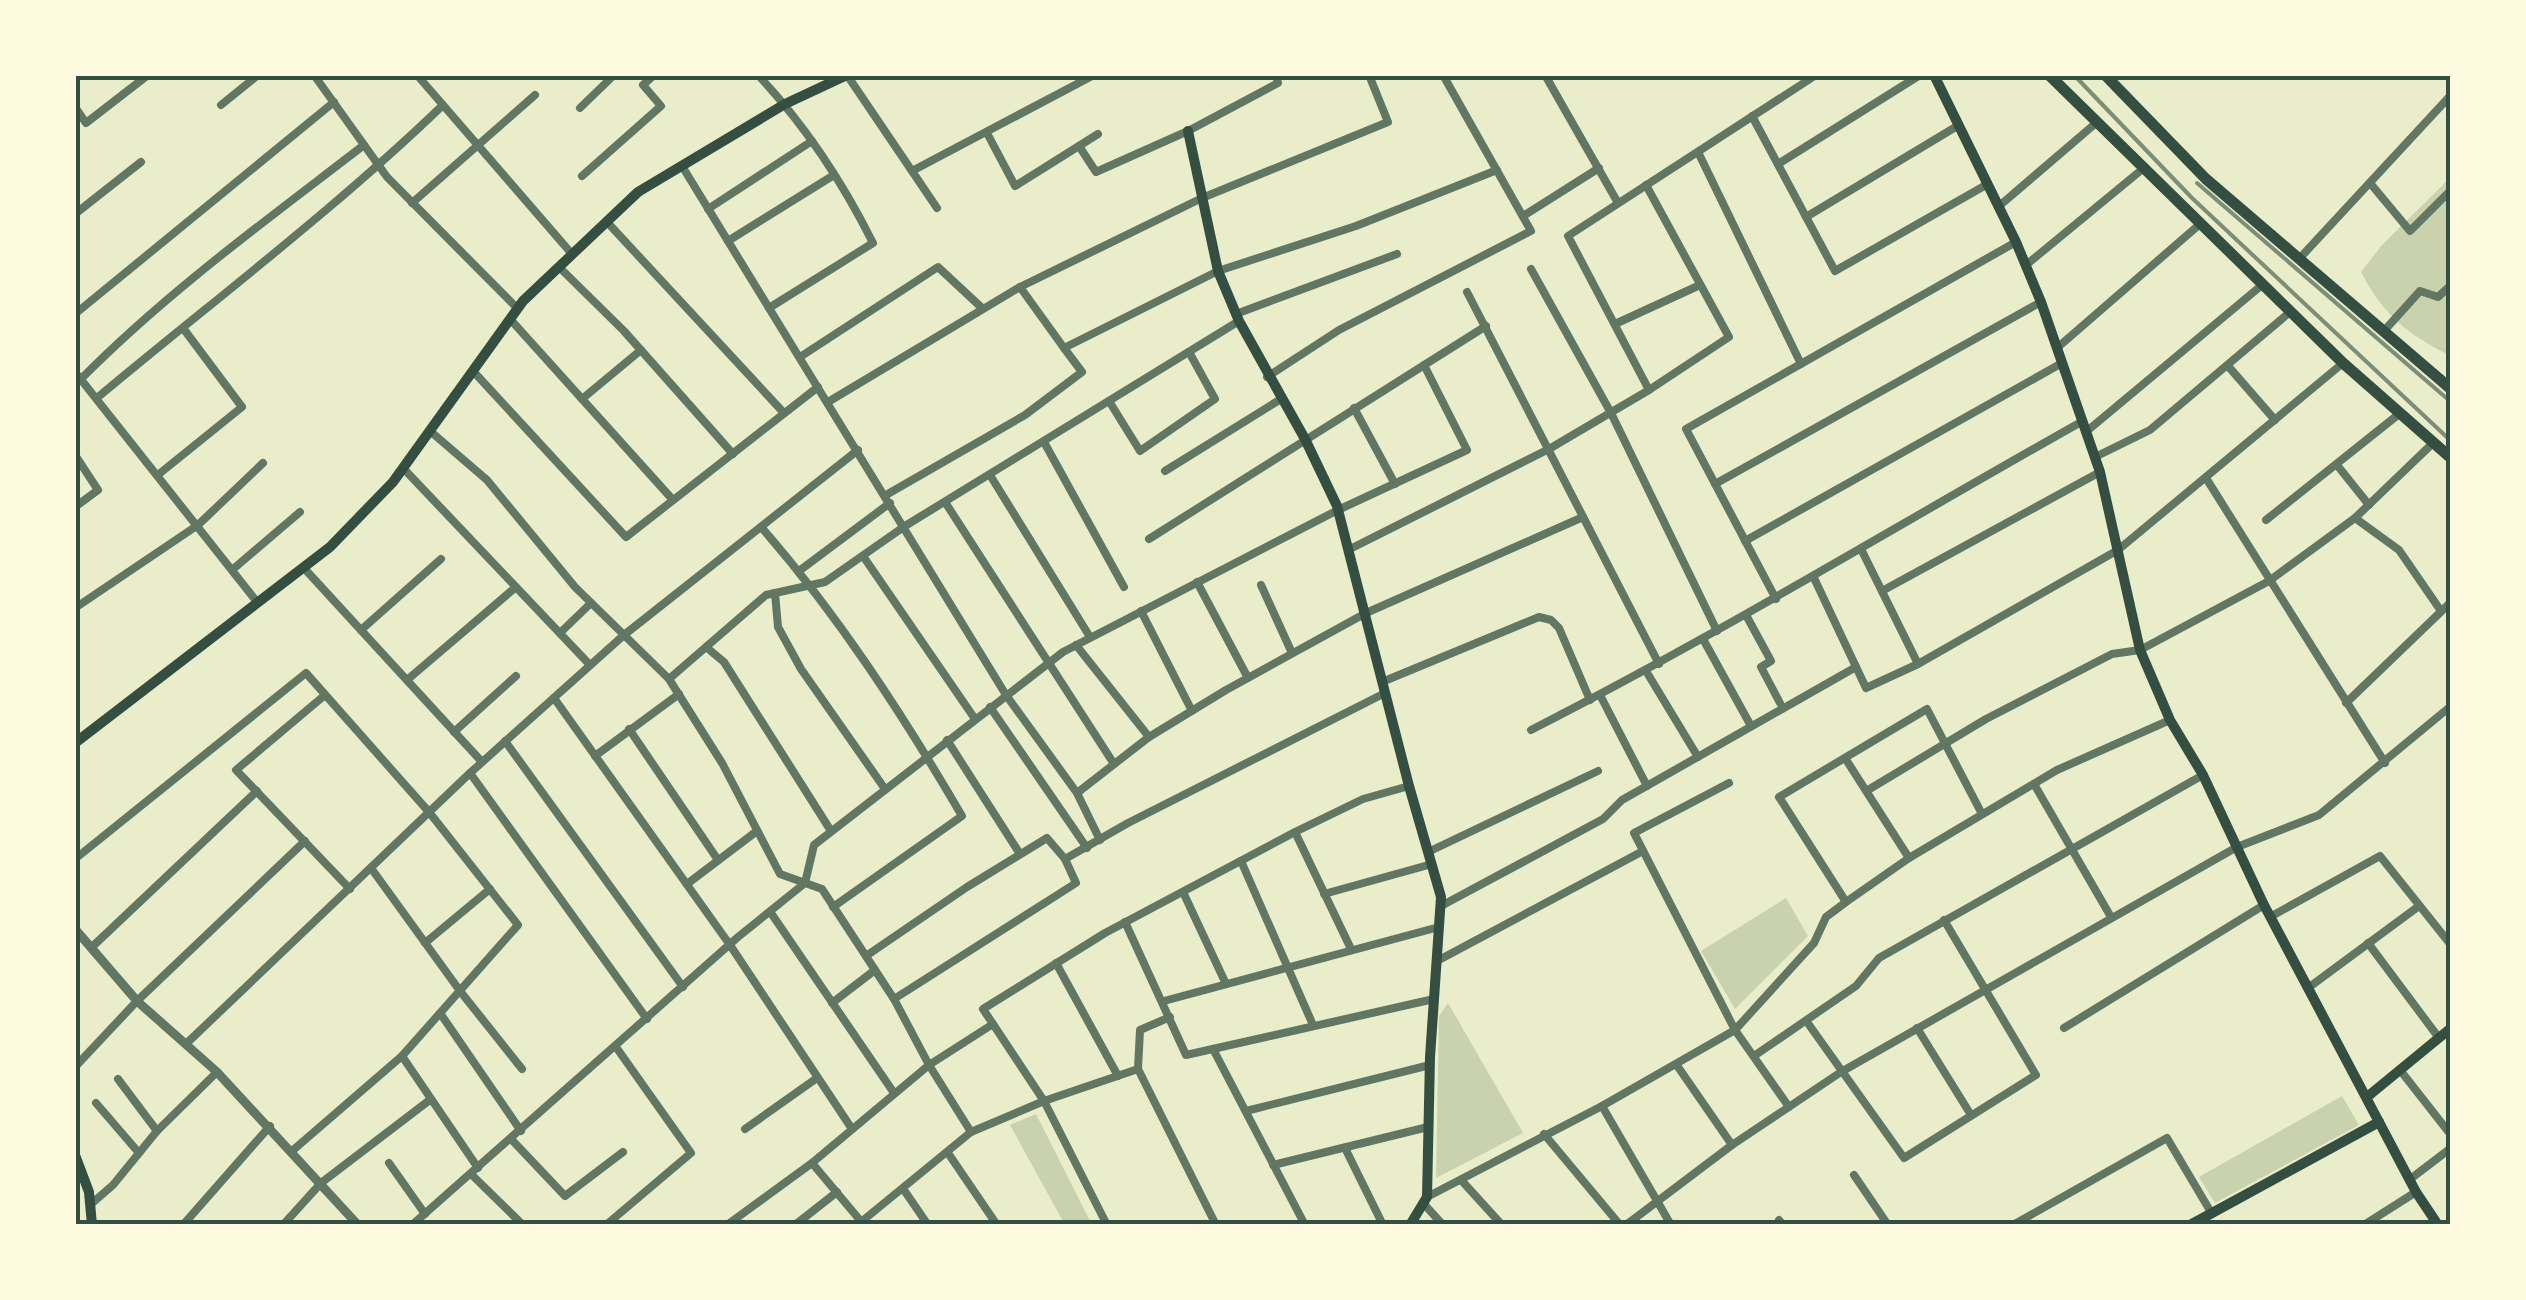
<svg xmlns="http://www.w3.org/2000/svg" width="2526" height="1300" font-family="Quicksand,sans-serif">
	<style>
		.green { fill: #cad2ad }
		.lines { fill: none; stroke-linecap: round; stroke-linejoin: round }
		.minor { stroke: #617663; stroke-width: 8 }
		.tertiary { stroke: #617663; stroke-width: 9 }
		.secondary { stroke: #344e41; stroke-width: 10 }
		.primary { stroke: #344e41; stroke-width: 11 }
		.rail { stroke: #7c8e77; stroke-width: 4 }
		.neatline { fill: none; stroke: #344e41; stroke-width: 4 }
	</style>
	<rect width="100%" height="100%" fill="#e9edc9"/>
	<g class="green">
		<path d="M2451,177V356C2407,334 2384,316 2361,272L2382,245Z"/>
		<path d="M1786,898L1808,936L1735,1009L1701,951Z"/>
		<path d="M1448,1003L1523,1133L1436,1178L1439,1016Z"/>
		<path d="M2342,1096L2359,1125L2215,1203L2199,1177Z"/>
		<path d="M1036,1114L1092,1225H1065L1010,1125Z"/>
	</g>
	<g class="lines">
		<g class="minor">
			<path d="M314,75L387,177L517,308"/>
			<path d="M417,75L572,254"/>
			<path d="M758,75C804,124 843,183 873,243L769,308"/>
			<path d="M847,75L937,208"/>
			<path d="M1545,75L1618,203"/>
			<path d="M221,105L258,75"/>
			<path d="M75,107L86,123L148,75"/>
			<path d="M580,108L614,75"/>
			<path d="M1752,116L1835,271L1986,185"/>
			<path d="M987,133L1015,186L1098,134"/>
			<path d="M1079,146L1096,172L1188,131L1278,83L1276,75"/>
			<path d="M1698,152L1801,364"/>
			<path d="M1778,164L1920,75"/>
			<path d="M682,166L1006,695L1077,793"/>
			<path d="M912,171L1094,75"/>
			<path d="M582,176L661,106L643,85L654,75"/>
			<path d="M2370,183L2410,231L2451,190"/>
			<path d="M412,203L535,95"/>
			<path d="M1998,207L2096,123"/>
			<path d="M708,209L812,141"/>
			<path d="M75,214L141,162"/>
			<path d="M1523,216L1599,168"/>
			<path d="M1806,217L1959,125"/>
			<path d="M607,222L784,413"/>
			<path d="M728,241L834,175"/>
			<path d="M2299,259L2451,95"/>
			<path d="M2026,265L2145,167"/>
			<path d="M559,267L624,331L733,454"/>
			<path d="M1531,269L1611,413L1717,631"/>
			<path d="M1020,287L1064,348L1218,271L1356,226L1497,170"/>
			<path d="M1467,292L1659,664"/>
			<path d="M75,314L334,102"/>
			<path d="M1236,314L1397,254"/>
			<path d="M510,319L673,500"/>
			<path d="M1615,324L1700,285"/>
			<path d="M2383,332L2420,291L2438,297L2451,285"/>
			<path d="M2057,348L2200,224"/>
			<path d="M800,357L938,267L982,308"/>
			<path d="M2228,366L2275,420"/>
			<path d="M473,371L626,537L818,387"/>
			<path d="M75,372L257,602"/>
			<path d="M1267,377L1339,330L1531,231L1443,75"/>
			<path d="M81,379C167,292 268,219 364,145"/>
			<path d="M1649,390L1568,236L1816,75"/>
			<path d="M97,398C213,301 334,210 443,105"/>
			<path d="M582,399L641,350"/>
			<path d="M1109,401L1140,451L1215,399L1189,352"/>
			<path d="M828,402L1020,287L1202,198L1388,122L1369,75"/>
			<path d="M1354,408L1395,484"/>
			<path d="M430,431L487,480L575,587L669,679L722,763L780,874L822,889L894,999L929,1065L971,1132L1044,1101L1138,1069"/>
			<path d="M2087,431L2262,285"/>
			<path d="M1044,442L1124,587"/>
			<path d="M75,455L98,490L75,507"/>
			<path d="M2095,457L2150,430L2290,312"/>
			<path d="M2337,465L2369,505"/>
			<path d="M403,468L590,665"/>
			<path d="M1165,471L1281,399"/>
			<path d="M159,474L242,407L183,328"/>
			<path d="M990,475L1090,637"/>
			<path d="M2206,478L2385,763"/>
			<path d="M1715,484L2041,302"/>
			<path d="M886,495L1025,415L1082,372L1064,348"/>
			<path d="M945,502L1114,764"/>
			<path d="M2355,518L2399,550L2441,611"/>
			<path d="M2266,520L2399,414"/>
			<path d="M761,527C838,615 903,715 962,816L833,907"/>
			<path d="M1149,539L1486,326"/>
			<path d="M1745,541L2062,363"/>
			<path d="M1861,549L1918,664"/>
			<path d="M1348,550L1549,449L1649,390L1729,337L1646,185"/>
			<path d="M863,556L975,719"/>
			<path d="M303,567L482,762"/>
			<path d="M232,570L300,512"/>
			<path d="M799,571L890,503"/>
			<path d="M1814,578L1866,688L1918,664L2118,550L2343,363"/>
			<path d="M1197,582L1248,678"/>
			<path d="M1261,585L1292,653"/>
			<path d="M1882,591L2100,472"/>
			<path d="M775,593L778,627L801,669L885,789"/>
			<path d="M1776,599L1686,429L2016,242"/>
			<path d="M75,608L198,525L263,463"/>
			<path d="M1141,611L1192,711"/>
			<path d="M1746,615L1771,661L1761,667L1780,703"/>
			<path d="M361,630L441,559"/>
			<path d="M560,633L591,603"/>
			<path d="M1703,639L1751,726"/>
			<path d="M1076,645L1149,737L1226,690L1366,613L1583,517"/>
			<path d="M706,647L724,662L831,831"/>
			<path d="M1646,671L1698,757"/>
			<path d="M669,679L766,595L825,582L905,526L1239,321"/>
			<path d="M407,680L516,587"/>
			<path d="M1382,682L1539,617L1551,620L1559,628L1590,700"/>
			<path d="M325,695L236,770L350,889"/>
			<path d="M1600,695L1647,786"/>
			<path d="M554,698L730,945L852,1129"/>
			<path d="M2346,703L2451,602"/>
			<path d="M990,707L1087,848"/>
			<path d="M629,729L718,860"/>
			<path d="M1531,730C1720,634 1899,524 2083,421"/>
			<path d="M454,732L516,676"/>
			<path d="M947,740L1020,854"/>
			<path d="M505,741L683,987"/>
			<path d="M595,756L679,694"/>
			<path d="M1845,758L1909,858"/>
			<path d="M470,773L647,1019"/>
			<path d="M1729,783L1634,833L1735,1030L1789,1107"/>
			<path d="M2034,784L2111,917"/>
			<path d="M1868,790L1986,719L2112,654L2140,650L2269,581L2355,518L2433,443"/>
			<path d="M1295,832L1351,949"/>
			<path d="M1100,840L1077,793L1149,737"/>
			<path d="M1428,852L1598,771"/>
			<path d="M75,859L306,673L429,812L518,925L402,1056L292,1151"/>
			<path d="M1065,859L1128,823L1385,693"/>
			<path d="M1241,861L1313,1025"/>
			<path d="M371,868L460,991L522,1069"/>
			<path d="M687,884L757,831"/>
			<path d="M1183,892L1226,984"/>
			<path d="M1324,894L1432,864"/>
			<path d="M1846,902L1779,797L1927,709L1982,814"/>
			<path d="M1441,906L1603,819L1622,800L1856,667"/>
			<path d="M771,913L894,1093"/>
			<path d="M2270,917L2380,856L2451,945"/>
			<path d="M1125,922L1186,1055L1434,999"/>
			<path d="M425,943L490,889"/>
			<path d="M2368,943L2439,1038"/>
			<path d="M92,947L257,791"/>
			<path d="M866,956L967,887L1047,838L1065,859L1076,883L894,999"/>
			<path d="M1437,961L1643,851"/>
			<path d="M1056,963L1118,1076"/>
			<path d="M2308,988L2419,906"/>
			<path d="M1164,1001L1439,927"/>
			<path d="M832,1003L875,970"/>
			<path d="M440,1013L521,1131"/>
			<path d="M1170,1017L1140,1030L1138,1069L1216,1225"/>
			<path d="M1807,1022L1904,1158L2036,1075L1944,920"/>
			<path d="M1917,1028L1971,1115"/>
			<path d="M2064,1028L2264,905"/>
			<path d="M187,1043L470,773L624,635L858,450"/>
			<path d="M1213,1049L1305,1225"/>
			<path d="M402,1056L478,1168"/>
			<path d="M1754,1056L1856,986L1879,958L2203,775"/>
			<path d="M1676,1064L1732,1145"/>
			<path d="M75,1067L137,1001L305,841"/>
			<path d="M2400,1070L2451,1135"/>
			<path d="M118,1079L157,1131"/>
			<path d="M96,1103L139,1153"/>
			<path d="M1602,1106L1671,1225"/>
			<path d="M1246,1111L1430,1065"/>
			<path d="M745,1129L817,1078"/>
			<path d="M1544,1134L1620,1225"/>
			<path d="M511,1139L565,1196L623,1152"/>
			<path d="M1345,1148L1383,1225"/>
			<path d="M948,1153L997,1225"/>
			<path d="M389,1163L425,1214"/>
			<path d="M812,1163L864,1225"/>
			<path d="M1273,1165L1428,1127"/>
			<path d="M471,1174L523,1225"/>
			<path d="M1854,1175L1888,1225"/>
			<path d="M2409,1180L2451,1148"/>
			<path d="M1462,1181L1502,1225"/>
			<path d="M904,1190L928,1225"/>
			<path d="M1427,1197L1602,1106L1735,1030L1814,943L1826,917L1846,902L1909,858L2057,770L2170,720"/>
			<path d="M1423,1203L1443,1225"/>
			<path d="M90,1205L113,1185L157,1131L217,1072"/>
			<path d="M1779,1220L1783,1225"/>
			<path d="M861,1222L971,1132"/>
			<path d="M183,1225L270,1126"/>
			<path d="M283,1225L321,1183L431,1099"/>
			<path d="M412,1225L738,937L805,883L814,845L1063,652L1338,510L1467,450L1424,365"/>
			<path d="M606,1225L691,1153L616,1047"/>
			<path d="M727,1225L812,1163L929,1065L993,1024"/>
			<path d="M795,1225L837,1192"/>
			<path d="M1107,1225L1044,1101L983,1009L1105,933L1295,832L1363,799L1409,786"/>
			<path d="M1626,1225L1732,1145L1841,1072L2237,847L2319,815L2451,706"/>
			<path d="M2013,1225L2167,1138L2212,1214"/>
			<path d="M2364,1225L2416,1192"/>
		</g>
		<path class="tertiary" d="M75,929L137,1001L217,1072L358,1225"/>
		<g class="secondary">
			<path d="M1934,75L2016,242L2041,302L2100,472L2140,650L2170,720L2203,775L2264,905L2379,1122L2416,1192L2438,1225"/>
			<path d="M1188,131L1218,271L1239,321L1305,439L1337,506L1409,786L1441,897L1430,1057L1427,1197L1410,1225"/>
			<path d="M75,743L330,547L393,482L523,301L638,192L785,104L847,75"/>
			<path d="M2367,1097L2451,1028"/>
			<path d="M75,1155L89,1192L92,1225"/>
			<path d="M2190,1225L2379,1122"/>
		</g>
		<g class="primary">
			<path d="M2049,75L2343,363L2451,458"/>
			<path d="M2105,75L2206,179L2451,389"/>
		</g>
		<g class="rail">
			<path d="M2074,75L2192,198L2451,441"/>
			<path d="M2197,183L2451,402"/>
		</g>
	</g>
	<rect width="2526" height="1300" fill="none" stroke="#fefae0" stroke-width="155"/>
	<rect x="78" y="78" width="2370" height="1144" class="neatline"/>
</svg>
